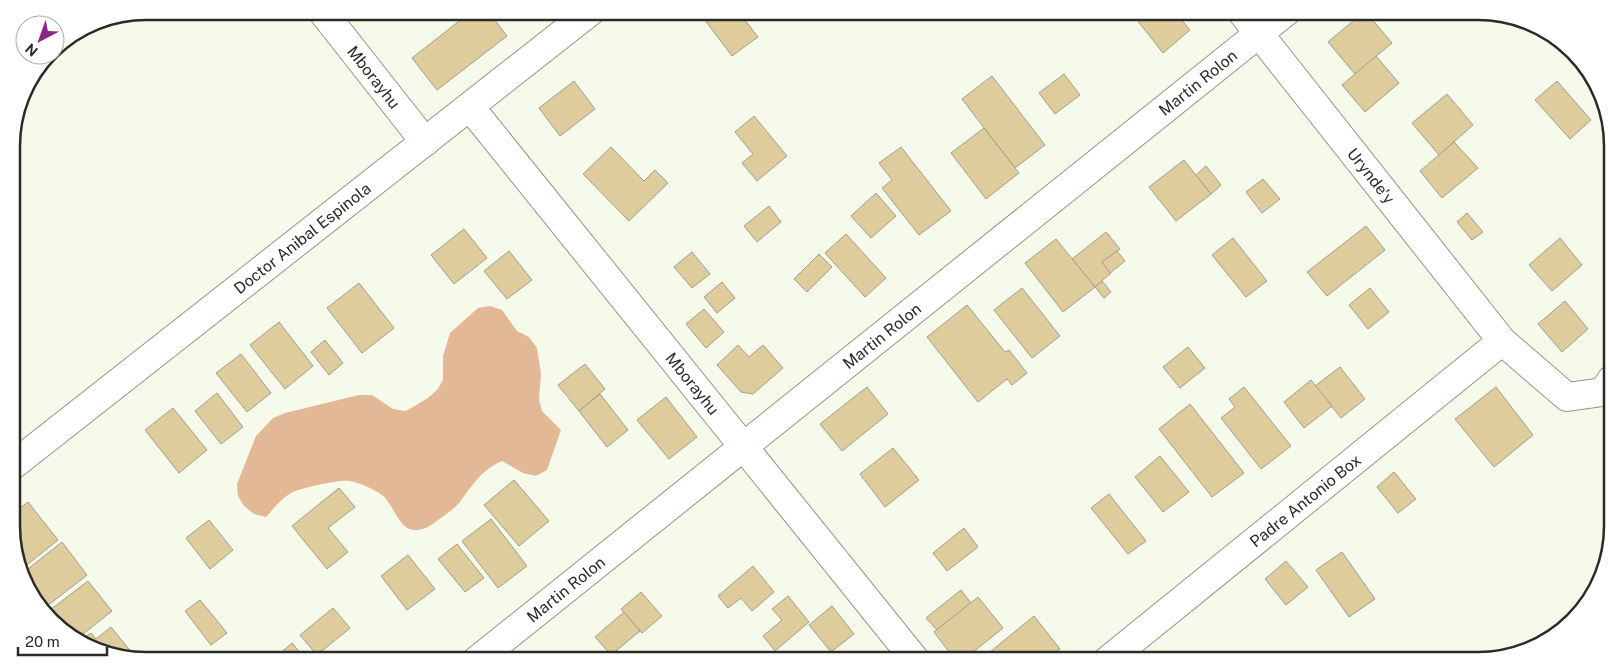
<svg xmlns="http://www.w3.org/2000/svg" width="1624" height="672" font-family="'Public Sans',sans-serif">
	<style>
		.forest { fill: #e2b897 }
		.building { fill: #dfcc9c; stroke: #a39d8e }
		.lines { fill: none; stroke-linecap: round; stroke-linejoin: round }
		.street-casing { stroke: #929687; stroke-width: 30 }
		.street { stroke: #fff; stroke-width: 28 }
		.labels { text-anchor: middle; stroke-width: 5; stroke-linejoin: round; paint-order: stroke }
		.street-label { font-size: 16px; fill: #2a2b25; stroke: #fff }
		.rim { fill: none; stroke: #2a2b25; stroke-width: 2.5 }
	</style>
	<rect width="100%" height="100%" fill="#f6faea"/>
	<path class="forest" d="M490,306L502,310L517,331L529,337L537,348L541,374L539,399L542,411L561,430L547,470L536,476L523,473L502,461C481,470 472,486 459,503C453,510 445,515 438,520C432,525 426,529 418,530C399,533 394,504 382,495C374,489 360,483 350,481C341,479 299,488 291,493C281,499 274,508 266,517L254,514L244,506L238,496L237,484L256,436L273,418L285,413L359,395H372L393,409L406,411L428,398L437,390L443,380V356L450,333L478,308Z"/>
	<g class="building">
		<path d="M472,11H488L507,36L437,90L412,58Z"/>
		<path d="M698,11H738L758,37L732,56Z"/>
		<path d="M747,11H760L752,17Z"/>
		<path d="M1130,11H1174L1190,30L1163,53Z"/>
		<path d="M1365,11L1392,43L1355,74L1328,42Z"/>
		<path d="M1376,56L1399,83L1365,112L1342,85Z"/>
		<path d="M1064,74L1080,95L1055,114L1039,93Z"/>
		<path d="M992,76L1045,145L1015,168L962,99Z"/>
		<path d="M574,81L595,109L560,136L539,108Z"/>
		<path d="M1557,81L1591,120L1570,139L1535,100Z"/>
		<path d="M1447,94L1473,125L1439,155L1412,123Z"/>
		<path d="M754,116L787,156L757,181L742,163L753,154L735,132Z"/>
		<path d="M984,128L1019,173L986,199L951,153Z"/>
		<path d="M1454,142L1478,168L1442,198L1420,171Z"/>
		<path d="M611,147L644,181L655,170L668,183L629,221L583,174Z"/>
		<path d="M901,147L951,211L919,235L882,188L892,180L879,163Z"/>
		<path d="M1184,160L1211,194L1176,221L1149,187Z"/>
		<path d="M1206,166L1221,185L1211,194L1196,175Z"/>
		<path d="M1263,179L1280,199L1262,213L1246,192Z"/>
		<path d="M876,193L896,216L871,238L851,216Z"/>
		<path d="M769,206L781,222L757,242L744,226Z"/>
		<path d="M1467,213L1483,232L1472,240L1457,222Z"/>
		<path d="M1366,226L1385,250L1327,296L1307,272Z"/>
		<path d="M464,229L487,258L454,284L431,255Z"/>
		<path d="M1106,232L1120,249L1102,262L1111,273L1095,287L1072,259Z"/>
		<path d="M846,234L886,278L865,297L825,253Z"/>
		<path d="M1233,238L1267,281L1246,297L1212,255Z"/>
		<path d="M1560,238L1582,265L1552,291L1529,265Z"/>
		<path d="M1056,239L1095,287L1063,312L1025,263Z"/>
		<path d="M509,251L532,280L507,299L484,271Z"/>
		<path d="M1117,251L1125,261L1110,273L1102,262Z"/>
		<path d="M692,252L710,274L692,288L674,267Z"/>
		<path d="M819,254L832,267L807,292L794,279Z"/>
		<path d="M1102,281L1111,292L1104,298L1095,287Z"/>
		<path d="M722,282L735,298L717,313L704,297Z"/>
		<path d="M359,283L394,328L362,353L327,308Z"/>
		<path d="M1022,288L1060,336L1032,358L994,310Z"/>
		<path d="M1370,288L1389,312L1368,329L1349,305Z"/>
		<path d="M1565,301L1588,329L1562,352L1538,324Z"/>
		<path d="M967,305L1005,352L1009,350L1027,373L1012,385L1007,379L978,402L927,337Z"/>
		<path d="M704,309L724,332L706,348L686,324Z"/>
		<path d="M279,322L313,366L285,389L250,345Z"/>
		<path d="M325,340L343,363L329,375L311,352Z"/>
		<path d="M738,345L749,357L763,345L783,368L753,394L741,392L717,365Z"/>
		<path d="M1188,347L1205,368L1180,388L1163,367Z"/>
		<path d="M241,354L271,393L247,412L216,373Z"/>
		<path d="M585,364L605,389L579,411L558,385Z"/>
		<path d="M1340,367L1365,399L1341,418L1315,386Z"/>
		<path d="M1311,380L1332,406L1304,428L1284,402Z"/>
		<path d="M867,387L888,414L842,451L820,424Z"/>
		<path d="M1244,387L1291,446L1261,469L1221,418L1235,407L1229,399Z"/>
		<path d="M1496,387L1533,435L1494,467L1455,419Z"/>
		<path d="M217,393L243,427L221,444L195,411Z"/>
		<path d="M600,394L628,430L607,447L579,411Z"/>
		<path d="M666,397L697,437L669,459L637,420Z"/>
		<path d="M1190,404L1244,473L1212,497L1159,429Z"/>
		<path d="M173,408L207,450L179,473L145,430Z"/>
		<path d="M893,448L919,480L885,507L860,474Z"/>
		<path d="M1160,456L1189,492L1163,512L1135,477Z"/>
		<path d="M1394,472L1416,499L1398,513L1377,487Z"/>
		<path d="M514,480L549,521L519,546L484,505Z"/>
		<path d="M339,488L355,507L328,528L348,552L327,569L292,526Z"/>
		<path d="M1109,494L1146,541L1128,554L1091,508Z"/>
		<path d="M28,502L58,540L23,568L12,544V514Z"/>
		<path d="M491,519L527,566L498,588L462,541Z"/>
		<path d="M209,520L233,550L210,569L186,538Z"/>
		<path d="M964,528L978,547L947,571L933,553Z"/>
		<path d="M62,542L87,575L42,610L38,605L24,572Z"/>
		<path d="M457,544L484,578L465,592L438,559Z"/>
		<path d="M1342,552L1375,599L1349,617L1316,570Z"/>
		<path d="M408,555L435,589L407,610L381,576Z"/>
		<path d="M1286,561L1308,587L1286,605L1265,579Z"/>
		<path d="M753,566L774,592L752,611L741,598L728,608L718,596Z"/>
		<path d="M88,581L112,611L78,638L46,613Z"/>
		<path d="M961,590L971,603L937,630L926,618Z"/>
		<path d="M641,592L662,616L642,633L621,609Z"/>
		<path d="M788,596L809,622L775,651L763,636L782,620L772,609Z"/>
		<path d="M978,597L1003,628L962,661H956L934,632Z"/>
		<path d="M200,600L227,633L211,645L185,611Z"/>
		<path d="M832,606L854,634L831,652L809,625Z"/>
		<path d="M333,608L350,628L317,655L300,635Z"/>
		<path d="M624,612L640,631L611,655L595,637Z"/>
		<path d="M1034,616L1060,649L1046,661H997L990,652Z"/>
		<path d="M111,627L132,653L127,657L95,651L81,640L91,633L96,639Z"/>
		<path d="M292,643L307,661H271Z"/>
		<path d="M142,655L146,661L137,659Z"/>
	</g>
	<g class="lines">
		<g class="street-casing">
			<g id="street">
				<path id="s1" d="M322,11L425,142"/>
				<path id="s2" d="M1241,11L1502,341L1567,397L1603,392L1612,379"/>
				<path id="s3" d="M470,107L916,661"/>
				<path id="s4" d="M12,466L591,11"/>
				<path id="s5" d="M476,661L1287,11"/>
				<path id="s6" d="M1107,661L1502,341"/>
			</g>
		</g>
		<use href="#street" class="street"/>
	</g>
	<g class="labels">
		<g class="street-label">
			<text dy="6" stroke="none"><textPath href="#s1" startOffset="84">Mborayhu</textPath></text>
			<text dy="6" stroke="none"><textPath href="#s5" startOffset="925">Martin Rolon</textPath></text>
			<text dy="6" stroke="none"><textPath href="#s2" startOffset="210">Urynde'y</textPath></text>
			<text dy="6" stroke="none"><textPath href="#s4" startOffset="369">Doctor Anibal Espinola</textPath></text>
			<text dy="6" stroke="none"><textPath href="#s5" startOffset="520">Martin Rolon</textPath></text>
			<text dy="6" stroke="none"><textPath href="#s3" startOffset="355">Mborayhu</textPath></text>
			<text dy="6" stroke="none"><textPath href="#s6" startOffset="255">Padre Antonio Box</textPath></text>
			<text dy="6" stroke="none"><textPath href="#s5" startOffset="115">Martin Rolon</textPath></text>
		</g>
	</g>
	<path d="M0 0H1624V672H0ZM146 20H1478A126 126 0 0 1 1604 146V526A126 126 0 0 1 1478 652H146A126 126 0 0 1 20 526V146A126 126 0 0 1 146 20Z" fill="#fff" fill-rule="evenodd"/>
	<path class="rim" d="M146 20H1478A126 126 0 0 1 1604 146V526A126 126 0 0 1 1478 652H146A126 126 0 0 1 20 526V146A126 126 0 0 1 146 20Z"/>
	<g transform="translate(40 40) rotate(221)"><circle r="24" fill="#ffffff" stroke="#aaaaa8"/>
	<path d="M0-4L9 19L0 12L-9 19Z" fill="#902589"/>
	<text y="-8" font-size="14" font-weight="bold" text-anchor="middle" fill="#2a2b25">N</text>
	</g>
	<path d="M18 647v8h89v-8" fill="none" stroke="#2a2b25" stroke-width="2.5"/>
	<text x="25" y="647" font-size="15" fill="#2a2b25" stroke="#ffffff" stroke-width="4" paint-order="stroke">20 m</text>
</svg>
